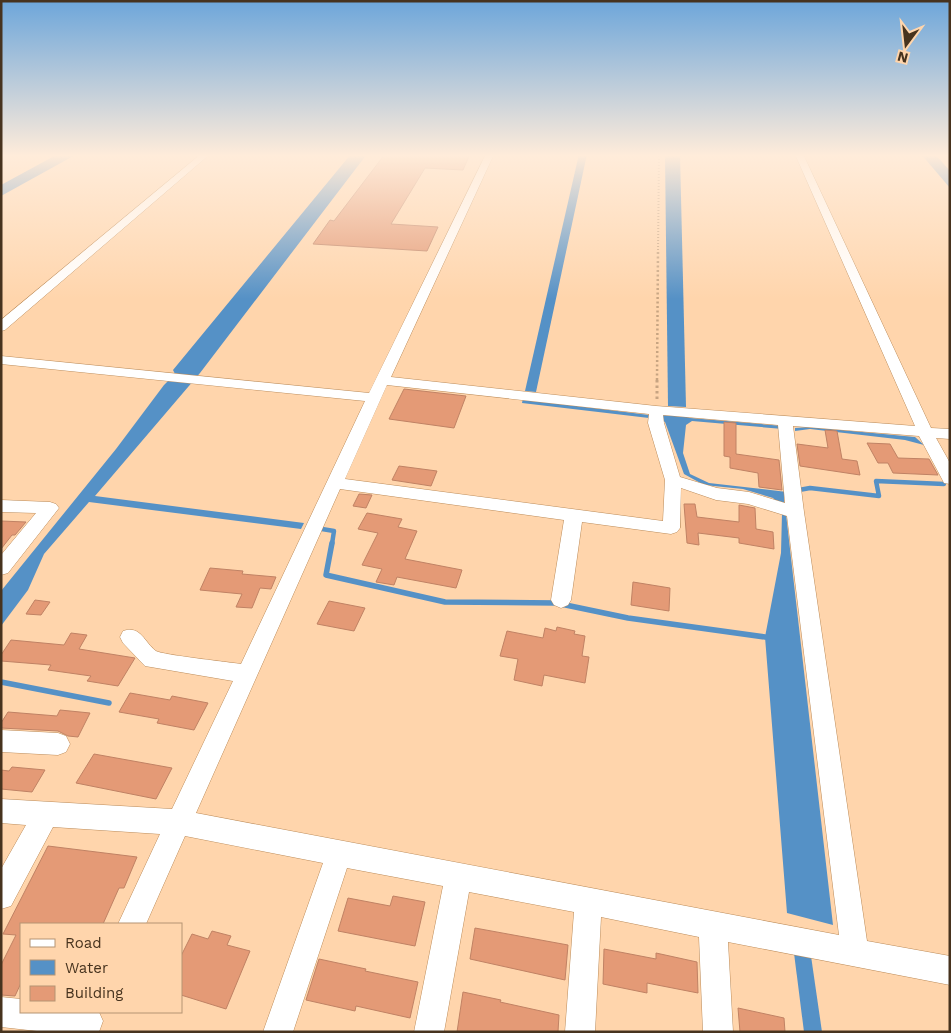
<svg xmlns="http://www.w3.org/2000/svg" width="951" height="1033" font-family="'Work Sans',sans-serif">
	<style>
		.water { fill: #5591c6 }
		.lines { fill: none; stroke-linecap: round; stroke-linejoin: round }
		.stream-far1 { stroke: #5591c6; stroke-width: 4.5 }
		.stream { stroke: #5591c6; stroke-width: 5.5 }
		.building { fill: #e49a76; stroke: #c08264 }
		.minor-casing { stroke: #bc8c5a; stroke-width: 1 }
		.path-far2 { stroke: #c7a481; stroke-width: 2; stroke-dasharray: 1 2; stroke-linecap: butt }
		.path-far1 { stroke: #c7a481; stroke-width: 2.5; stroke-dasharray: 2 2.5; stroke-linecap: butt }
		.path { stroke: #c7a481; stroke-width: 3; stroke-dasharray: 2.5 3; stroke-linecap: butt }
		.minor { fill: #fff; fill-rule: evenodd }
	</style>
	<rect width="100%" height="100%" fill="#ffd5ac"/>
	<g class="water">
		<path d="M58,154H77L1,196V185Z"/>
		<path d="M351,154H367L200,373L95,496L304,523L301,529L89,502L44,554L28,590L1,626V591L116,449L164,385L175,374L173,370Z"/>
		<path d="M579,154H587L536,392L525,391Z"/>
		<path d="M665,154H680L686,407L668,406Z"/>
		<path d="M921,154H935L950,171V188Z"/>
		<path d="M523,398L537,401L649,415V418L522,403Z"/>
		<path d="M668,414L685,415L690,418L783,426V429L692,421L686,425L683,453L690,474L709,483L787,492V496L784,498L785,507L780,506L773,498L743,489L704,485L684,474L665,422L661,420L662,416Z"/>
		<path d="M809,427L915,437L924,445L905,440L810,429L795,431V428Z"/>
		<path d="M782,513L786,514L833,925L787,913L765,637L781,553Z"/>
		<path d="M794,953L811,956L822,1032H804Z"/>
	</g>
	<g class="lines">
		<g class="stream-far1">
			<path d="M799,490L810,488L879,496L876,481L944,484"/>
			<path d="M322,529L334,531L332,544"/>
		</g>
		<g class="stream">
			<path d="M332,543L326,575L445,602L556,603L628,618L765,637"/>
			<path d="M1,682L109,703"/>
		</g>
	</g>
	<g class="building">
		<path d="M385,154H470L463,170L425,168L391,224L438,227L427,251L313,244L330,220L334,221Z"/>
		<path d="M404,389L466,396L454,428L389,419Z"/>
		<path d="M724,422L736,423V454L779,460L782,490L759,487L758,473L730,468V457L724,456Z"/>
		<path d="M825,430L837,431L842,459L857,461L860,475L800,466L797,444L828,448Z"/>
		<path d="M867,443L890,444L898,458L929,459L938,475L893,473L888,463H878Z"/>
		<path d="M399,466L437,471L431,486L392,480Z"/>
		<path d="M359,494L372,495L366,508L353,506Z"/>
		<path d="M684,504H695L697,517L739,522V505L755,508L756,529L773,532L774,549L739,543V538L698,533L699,545L687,543Z"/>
		<path d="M367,513L402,519L398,527L417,531L405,559L462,570L456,588L397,577L394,585L376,582L382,569L362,565L378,533L358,529Z"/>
		<path d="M1,521L26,522L15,535H12L1,549Z"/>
		<path d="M210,568L243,571L242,574L276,577L271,589L260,588L252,608L236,607L242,594L200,590Z"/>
		<path d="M633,582L670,588L669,611L631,605Z"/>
		<path d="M35,600L50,602L41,615L26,614Z"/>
		<path d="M329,601L365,608L354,631L317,624Z"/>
		<path d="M557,627L575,631L574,634L585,636L582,656L589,657L585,683L544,675L542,686L514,680L518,659L500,656L507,631L543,638L545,628L556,631Z"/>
		<path d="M71,633L87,635L79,649L135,658L118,686L87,681L91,676L48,670L51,665L1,661V655L11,640L64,645Z"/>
		<path d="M130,693L170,700L172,696L208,703L194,730L157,723L159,719L119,712Z"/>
		<path d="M60,710L90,713L78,737L68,736L58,731L1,728V723L8,712L57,716Z"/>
		<path d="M94,754L172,768L156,799L76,783Z"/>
		<path d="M12,767L45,770L32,792L1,789V770L9,771Z"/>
		<path d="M48,846L137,857L124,888H119L103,924H21V983L15,996L1,995V965L16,935L3,934Z"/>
		<path d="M393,896L425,902L415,946L338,931L348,898L390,906Z"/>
		<path d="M475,928L568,945L565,980L470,959Z"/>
		<path d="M212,931L231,936L227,945L250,951L226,1009L181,995V956L192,934L208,939Z"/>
		<path d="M604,949L656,959V953L697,962L698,993L647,983V993L603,984Z"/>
		<path d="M319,959L366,969L365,971L418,982L410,1018L356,1006L355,1011L306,1000Z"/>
		<path d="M463,992L501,1000L500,1002L559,1015L558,1032H457Z"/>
		<path d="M738,1008L784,1018L785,1032H740Z"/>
	</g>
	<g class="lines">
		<g class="minor-casing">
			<g id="minor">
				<path d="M201,154H210L5,330L1,331V320Z"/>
				<path d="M486,154H494L391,377L656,406L915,426L795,154H803L931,428L950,429V439L936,438L950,463V484L944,483L942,479L919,436L793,426L804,512L867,941L950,956V985L728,942L733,1032H703L699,937L601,917L595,1032H565L574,912L469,892L444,1032H414L443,886L347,868L293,1032H263L323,863L185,836L146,924H118L160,834L53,827L11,906L1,909V869L26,825L1,823V799L172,809L233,681L145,666L123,643L120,637L123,631C141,625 144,642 156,651C163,655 228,662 241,664L365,401L1,364V356L369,393ZM387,385L649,414L648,423L665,480L663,521L345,479ZM663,415L778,425L785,503L749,492L717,488L680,477L664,423ZM681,488L716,500L748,504L787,516L839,935L196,813L340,489L564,520L551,600L554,605L561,608L568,605L571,600L582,522L671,534L677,532L680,528Z"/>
				<path d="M1,500L50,502L56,504L59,508L8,573L1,575V555L36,513L1,512Z"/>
				<path d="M1,730L58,733L66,736L70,744L66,752L58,755L1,752Z"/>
				<path d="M1,997L21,999V1012H99L103,1021L99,1032H46L1,1027Z"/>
			</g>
		</g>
		<path class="path-far2" d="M658,253L659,154"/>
		<path class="path-far1" d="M657,380L658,251"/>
		<path class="path" d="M657,399V378"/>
		<use href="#minor" class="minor"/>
	</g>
	<linearGradient id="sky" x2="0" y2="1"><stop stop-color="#6da6da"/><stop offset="0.52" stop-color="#ffecda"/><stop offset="1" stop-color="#ffecda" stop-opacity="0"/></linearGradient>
	<rect width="951" height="299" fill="url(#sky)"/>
	<rect width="951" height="1033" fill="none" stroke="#47331e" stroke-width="5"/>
	<rect x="20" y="923" width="162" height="90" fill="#ffd5ac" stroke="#b59473"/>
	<rect x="30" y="939" width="25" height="8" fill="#ffffff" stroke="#b59473"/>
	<text x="65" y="948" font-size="15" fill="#47331e">Road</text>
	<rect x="30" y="960" width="25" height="15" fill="#5591c6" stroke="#b59473"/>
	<text x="65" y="973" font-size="15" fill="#47331e">Water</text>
	<rect x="30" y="986" width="25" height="15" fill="#e49a76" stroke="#b59473"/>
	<text x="65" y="998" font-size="15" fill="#47331e">Building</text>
	<g transform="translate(906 45) rotate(195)" stroke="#ffd5ac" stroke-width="4" paint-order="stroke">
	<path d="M0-4L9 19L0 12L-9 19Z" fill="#47331e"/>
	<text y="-8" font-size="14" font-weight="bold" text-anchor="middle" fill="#47331e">N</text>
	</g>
</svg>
